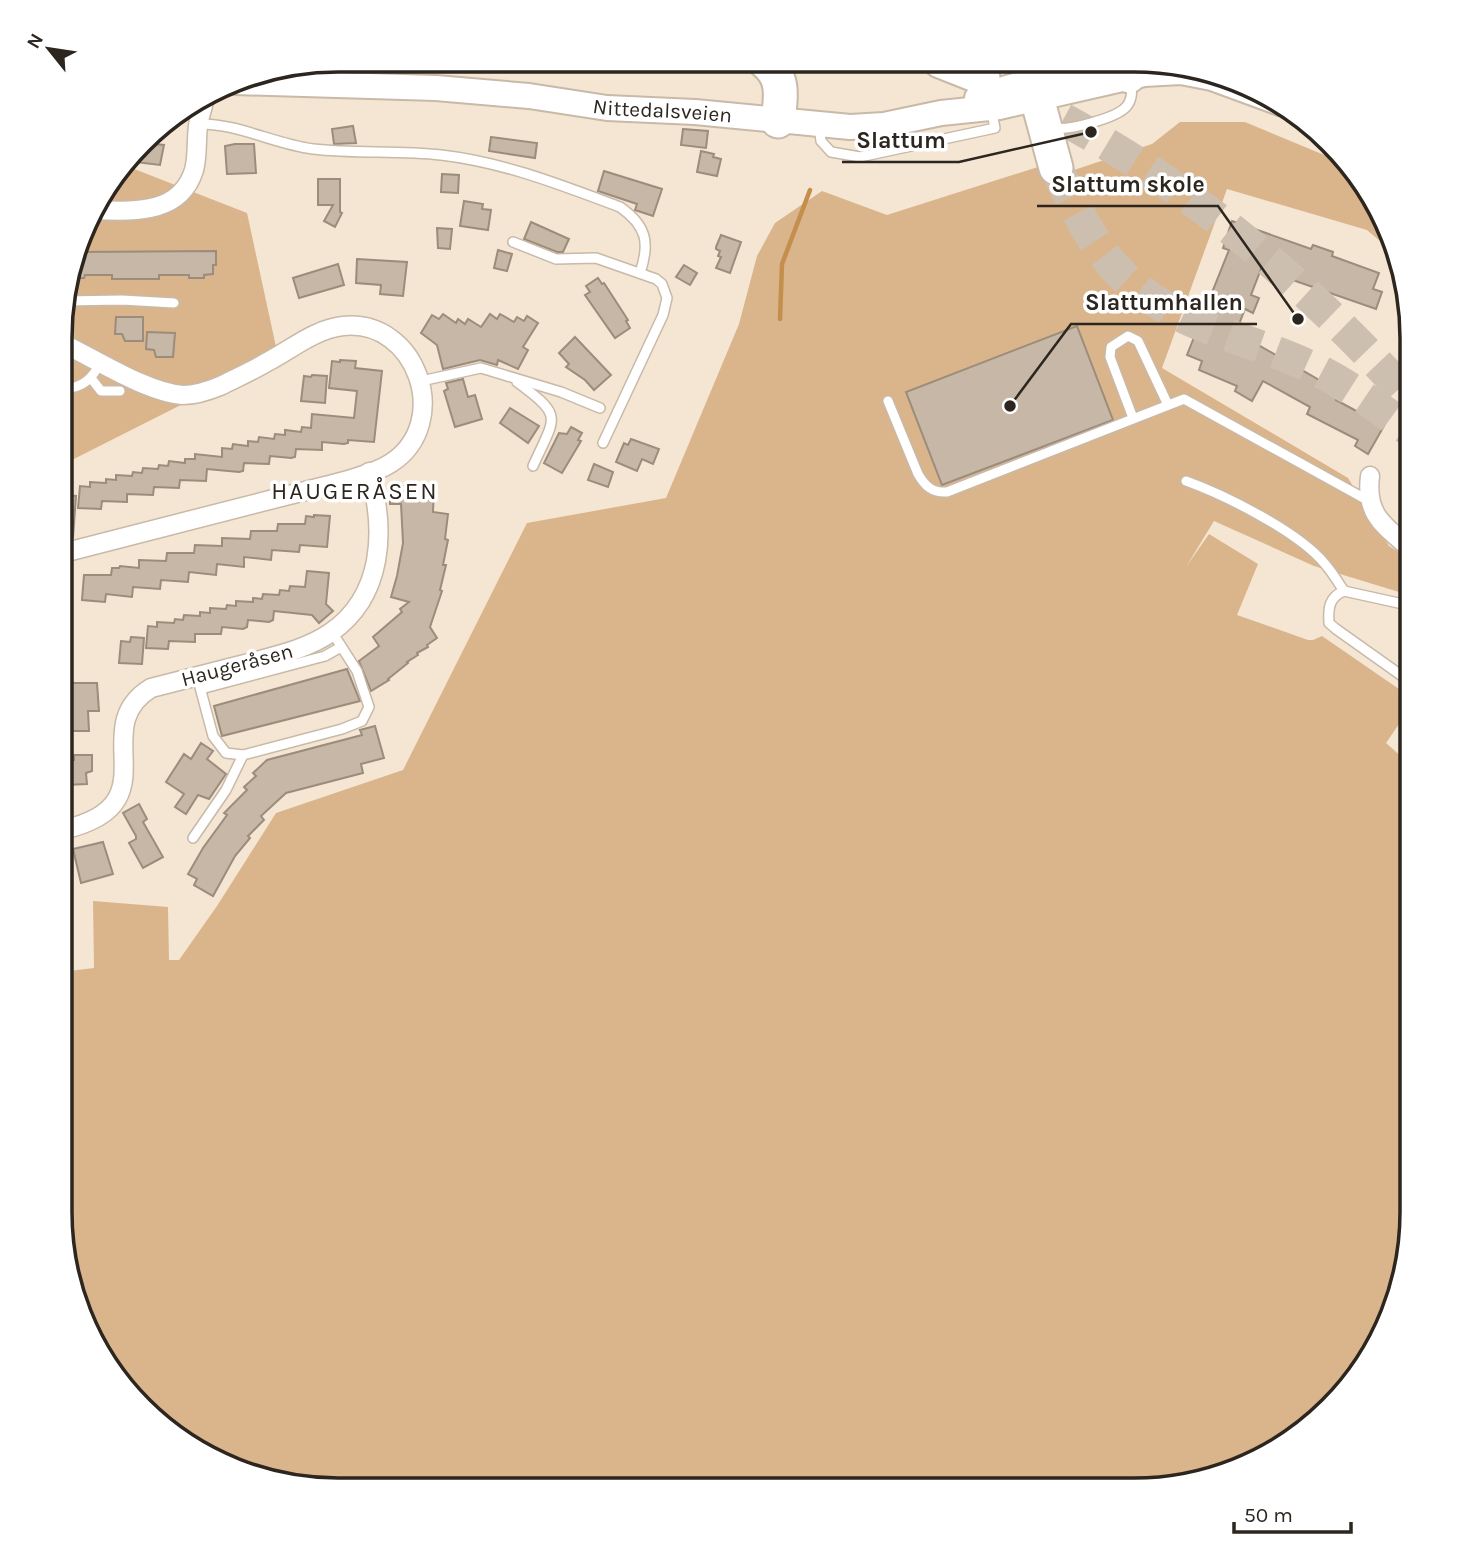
<svg xmlns="http://www.w3.org/2000/svg" width="1472" height="1550" font-family="Karla,sans-serif">
	<style>
		.green { fill: #dab58c }
		.lines { fill: none; stroke-linecap: round; stroke-linejoin: round }
		.stream { stroke: #c48e4d; stroke-width: 4.5 }
		.building { fill: #c6b7a6; stroke: #9b8c7c; stroke-width: 2 }
		.highway-tunnel { stroke: #cdbfaf; stroke-width: 33; stroke-dasharray: 33 17; stroke-linecap: butt }
		.lane-casing { stroke: #c8b9a8; stroke-width: 12 }
		.street-casing { stroke: #c8b9a8; stroke-width: 21 }
		.secondary-casing { stroke: #c8b9a8; stroke-width: 28 }
		.highway-casing { stroke: #c8b9a8; stroke-width: 37 }
		.lane { stroke: #fff; stroke-width: 9 }
		.street { stroke: #fff; stroke-width: 18 }
		.secondary { stroke: #fff; stroke-width: 24 }
		.highway { stroke: #fff; stroke-width: 33 }
		.labels { text-anchor: middle; stroke-width: 7; stroke-linejoin: round; paint-order: stroke }
		.street-label { font-size: 21px; fill: #2c261f; stroke: #fff }
		.quarter-label { font-size: 24px; letter-spacing: 2px; fill: #2c261f; stroke: #fff }
		.rim { fill: none; stroke: #2c261f; stroke-width: 3.5 }
		.leader { fill: none; stroke: #2c261f; stroke-width: 2.5 }
		.callout-dot { fill: #2c261f; stroke: #fff; stroke-width: 2.5 }
		.callout-label { font-size: 23px; text-anchor: middle; font-weight: bold; fill: #2c261f; stroke: #fff; stroke-width: 7; stroke-linejoin: round; paint-order: stroke }
	</style>
	<rect width="100%" height="100%" fill="#f5e5d3"/>
	<g class="green">
		<path d="M1180,122H1245L1346,164L1365,183L1398,248L1399,257L1367,230L1227,189L1162,368L1348,478L1389,546L1412,560V596L1314,566L1214,521L1186,567L1209,534L1258,564L1237,615L1308,640H1313L1322,636L1412,698V705L1386,743L1412,766V1230L1375,1351L1289,1443L1224,1476L1152,1490H320L199,1453L107,1367L74,1302L60,1230L61,972L94,968L93,901L168,907L169,960H179L217,906L276,813L403,770L527,523L666,498L739,324L757,256L775,223L822,191L887,215L1038,167L1053,177L1152,144Z"/>
		<path d="M124,165L247,213L278,356L64,464L65,284L97,198Z"/>
	</g>
	<g class="lines">
		<path class="stream" d="M780,319L782,264L810,190"/>
	</g>
	<g class="building">
		<path d="M353,126L356,143L334,144L332,129Z"/>
		<path d="M683,129L708,131L706,148L681,145Z"/>
		<path d="M491,137L537,143L535,158L489,151Z"/>
		<path d="M143,143L164,145L160,165L127,161Z"/>
		<path d="M235,144H254L256,173L227,174L225,146Z"/>
		<path d="M701,151L714,154L713,157L721,159L717,176L697,172Z"/>
		<path d="M604,171L662,189L653,216L635,210L637,204L598,191Z"/>
		<path d="M442,174L459,175L458,193L441,192Z"/>
		<path d="M318,179H340V212L342,213L335,227L324,221L333,205H318Z"/>
		<path d="M464,201L483,204L482,209L491,210L488,230L460,226Z"/>
		<path d="M1232,221L1311,249L1313,245L1333,252L1332,256L1379,273L1373,289L1382,292L1376,309L1261,269L1251,295L1259,298L1253,313L1245,309L1236,332L1326,384L1325,387L1339,395L1336,400L1384,426L1368,454L1355,446L1358,440L1307,414L1310,407L1263,381L1252,401L1235,391L1237,386L1199,370L1202,361L1187,355L1229,250L1223,248Z"/>
		<path d="M531,222L569,239L563,252H557L524,239Z"/>
		<path d="M437,228L452,229L450,249L438,248Z"/>
		<path d="M721,235L741,242L730,273L716,268L721,257L718,256L720,251L716,249V247Z"/>
		<path d="M498,250L512,254L507,271L494,268Z"/>
		<path d="M216,251V265H213V274L204,275V278H189V275H159V279H112V275H85L84,278H70L69,272L77,252Z"/>
		<path d="M357,259L407,262L403,296L380,294L381,285L356,283Z"/>
		<path d="M338,264L344,285L299,298L293,278Z"/>
		<path d="M684,265L697,273L690,285L676,277Z"/>
		<path d="M598,278L602,284L604,283L628,320L626,321L630,328L615,338L585,295L590,292L586,286Z"/>
		<path d="M443,314L456,323L458,319L465,324L468,319L481,327L490,314L497,319L500,314L514,322L517,317L524,321L527,316L538,323L523,347L528,350L518,369L498,360L497,365L480,360L443,369L437,345L421,333L432,315L439,319Z"/>
		<path d="M116,317H143V341H125L122,334H115Z"/>
		<path d="M1077,326L1113,420L942,485L906,392Z"/>
		<path d="M147,332L175,333L173,357H156L154,350L146,349Z"/>
		<path d="M575,337L611,375L594,390L585,380L566,367L569,364L559,353Z"/>
		<path d="M340,360L356,361L355,368L382,371L374,442L348,440V443L344,444L322,442V450L296,449L295,457L291,458L270,456L269,464L244,463L243,471L239,472L207,469L206,481L180,480L179,488L154,487L153,495L127,494V502L102,501L101,509L78,508L80,486L90,487V482L106,483V479L116,480V475L132,476L133,472L142,473L143,468L158,469L159,465L168,466L169,461L185,463V459H195V454L222,457V448L232,449L233,444L248,446V441L258,442L259,437L274,439L275,434L285,435V430L301,432L302,427L311,428L312,414L354,418L357,391L329,388L332,361L340,362Z"/>
		<path d="M312,375L327,376L325,403L301,401L304,376L311,377Z"/>
		<path d="M463,379L468,397L475,395L482,419L455,427L444,391L448,389L446,383Z"/>
		<path d="M510,408L539,426L528,443L500,423Z"/>
		<path d="M571,427L582,433L578,440L581,441L562,473L544,463L559,433L567,434Z"/>
		<path d="M631,439L659,449L653,464L642,459L637,471L616,462L624,443L628,445Z"/>
		<path d="M594,464L613,472L608,487L588,480Z"/>
		<path d="M401,486L434,487L433,512L448,514L445,539L448,540L443,565H446L440,590L442,591L430,627L437,638L427,645L428,647L417,653L418,655L407,662L408,663L388,679L389,680L371,691L359,661L379,646L373,637L402,612L400,609L409,602L391,597L397,576L403,543L401,504H390V490H400Z"/>
		<path d="M64,495L76,496L73,537H64Z"/>
		<path d="M314,515L330,516L327,547L300,545L299,552L272,550L271,560L244,557V567L217,564L216,575L189,572L188,582L161,580L160,589L133,587L132,597L106,594L105,602L82,600L84,575H111L112,568H119L120,566L139,568V560L166,561L167,553H194L195,545L222,546V538L250,539L251,531H277L278,524H305L306,516L314,517Z"/>
		<path d="M307,571L329,573L326,604L333,611L319,623L312,615L274,611L273,620L269,622L248,620L247,627L243,629L222,627L221,634H195V642L169,641L168,649L146,648L148,626L157,627V622L174,623L175,619L183,620L184,615L200,616V612L210,613V608L226,609L227,605L236,606V601L253,602V598L262,599L263,594L279,595L280,590L289,591L290,586L305,587Z"/>
		<path d="M131,637L144,638L142,664L119,663L121,641L130,642Z"/>
		<path d="M347,669L360,701L222,736L214,706Z"/>
		<path d="M69,683H97L99,711H88L89,731H71L70,712H68Z"/>
		<path d="M375,726L384,758L361,764L363,773L286,793L261,816L264,820L248,836L250,838L235,856L213,896L194,885L197,879L188,874L203,848L227,815L224,813L247,790L244,787L256,776L253,773L267,760L362,735L360,730Z"/>
		<path d="M201,743L213,751L207,759L226,774L209,799L198,795L186,814L175,807L184,794L166,782L184,754L191,759Z"/>
		<path d="M74,755H92V771L86,773L87,784L64,785V760H74Z"/>
		<path d="M139,804L147,819L143,822L163,857L143,868L129,843L136,839V836L123,813Z"/>
		<path d="M103,842L113,874L81,883L73,849Z"/>
	</g>
	<g class="lines">
		<g class="highway-tunnel">
			<path d="M1019,96C1175,174 1296,271 1412,401"/>
			<path d="M1056,168C1074,205 1091,243 1119,272C1174,329 1256,338 1323,373C1352,388 1386,413 1412,432"/>
		</g>
		<g class="lane-casing">
			<g id="lane">
				<path d="M198,124C237,123 274,144 313,149C355,154 399,150 441,155C503,162 561,185 620,207C647,226 650,243 640,273"/>
				<path d="M819,127L821,141L831,152L860,157L995,128L991,109"/>
				<path d="M1054,128C1068,131 1116,118 1126,107C1133,99 1132,90 1130,81"/>
				<path d="M513,242L556,259L596,258L656,279L662,284L667,298L663,315L603,443"/>
				<path d="M65,301L122,300L174,303"/>
				<path d="M91,378L101,391H120"/>
				<path d="M421,381L481,368L561,392L600,408"/>
				<path d="M517,382C564,417 556,415 533,466"/>
				<path d="M64,388C83,389 93,377 101,362"/>
				<path d="M888,401L918,474C925,486 932,493 947,492L1184,399L1369,501"/>
				<path d="M1133,418L1110,357L1111,347L1128,336L1138,341L1168,405"/>
				<path d="M1186,481C1225,495 1299,532 1325,564C1332,572 1338,582 1344,591"/>
				<path d="M1412,606L1344,591C1329,597 1328,608 1329,623L1336,629L1412,683"/>
				<path d="M197,676L213,736L226,753L243,755L342,729L362,721L369,707L357,671L332,632"/>
				<path d="M201,689L325,656L341,647"/>
				<path d="M193,838L226,790L243,755"/>
			</g>
		</g>
		<g class="street-casing">
			<g id="street">
				<path d="M92,210C131,211 180,216 194,170C198,155 196,141 198,126C199,117 203,109 204,100"/>
				<path d="M1370,476C1365,516 1385,526 1412,550"/>
				<path d="M63,553C139,534 214,514 289,495C315,488 370,477 391,463C453,423 417,318 343,326C315,329 292,349 267,362C252,371 236,378 220,386C208,391 197,395 183,395C148,393 97,360 64,344"/>
				<path d="M62,830C175,805 84,729 151,688C182,680 213,672 245,664C274,656 305,650 330,633C384,596 386,529 369,472"/>
			</g>
		</g>
		<g class="secondary-casing">
			<g id="secondary">
				<path d="M294,67L334,73"/>
				<path id="s1" d="M235,82L436,88L529,96L607,108L695,112L850,127L884,125L941,113L999,107L1144,74L1181,72L1212,78L1280,103"/>
				<path d="M977,98L1010,87L1104,62"/>
			</g>
		</g>
		<g class="highway-casing">
			<g id="highway">
				<path d="M764,61C785,77 781,97 778,121"/>
				<path d="M940,61L983,78"/>
				<path d="M1109,62L1129,76"/>
				<path d="M1043,78L1037,98L1056,168"/>
			</g>
		</g>
		<use href="#lane" class="lane"/>
		<use href="#street" class="street"/>
		<use href="#secondary" class="secondary"/>
		<use href="#highway" class="highway"/>
	</g>
	<g class="labels">
		<g class="street-label">
			<text dy="7" stroke="none"><textPath href="#s1" startOffset="429">Nittedalsveien</textPath></text>
			<text transform="translate(237 665) rotate(-15)" y="7">Haugeråsen</text>
		</g>
		<g class="quarter-label">
			<text x="355" y="499">HAUGERÅSEN</text>
		</g>
	</g>
	<path d="M0 0H1472V1550H0ZM338 72H1134A266 266 0 0 1 1400 338V1212A266 266 0 0 1 1134 1478H338A266 266 0 0 1 72 1212V338A266 266 0 0 1 338 72Z" fill="#fff" fill-rule="evenodd"/>
	<path class="rim" d="M338 72H1134A266 266 0 0 1 1400 338V1212A266 266 0 0 1 1134 1478H338A266 266 0 0 1 72 1212V338A266 266 0 0 1 338 72Z"/>
	<path class="leader" d="M1091 132L959 162H842M1298 319L1218 206H1037M1010 406L1071 324H1257"/>
	<g class="callout-dot">
		<circle cx="1091" cy="132" r="7"/>
		<circle cx="1298" cy="319" r="7"/>
		<circle cx="1010" cy="406" r="7"/>
	</g>
	<g class="callout-label">
		<text x="901" y="148">Slattum</text>
		<text x="1128" y="192">Slattum skole</text>
		<text x="1164" y="310">Slattumhallen</text>
	</g>
	<g transform="translate(49 49) rotate(300)" stroke="#ffffff" stroke-width="5" paint-order="stroke">
	<path d="M0-5L12 26L0 18L-12 26Z" fill="#2c261f"/>
	<text y="-10" font-size="19" font-weight="bold" text-anchor="middle" fill="#2c261f">N</text>
	</g>
	<path d="M1234 1522v10h117v-10" fill="none" stroke="#2c261f" stroke-width="3.5"/>
	<text x="1244" y="1522" font-size="21" fill="#2c261f" stroke="#ffffff" stroke-width="5" paint-order="stroke">50 m</text>
</svg>
